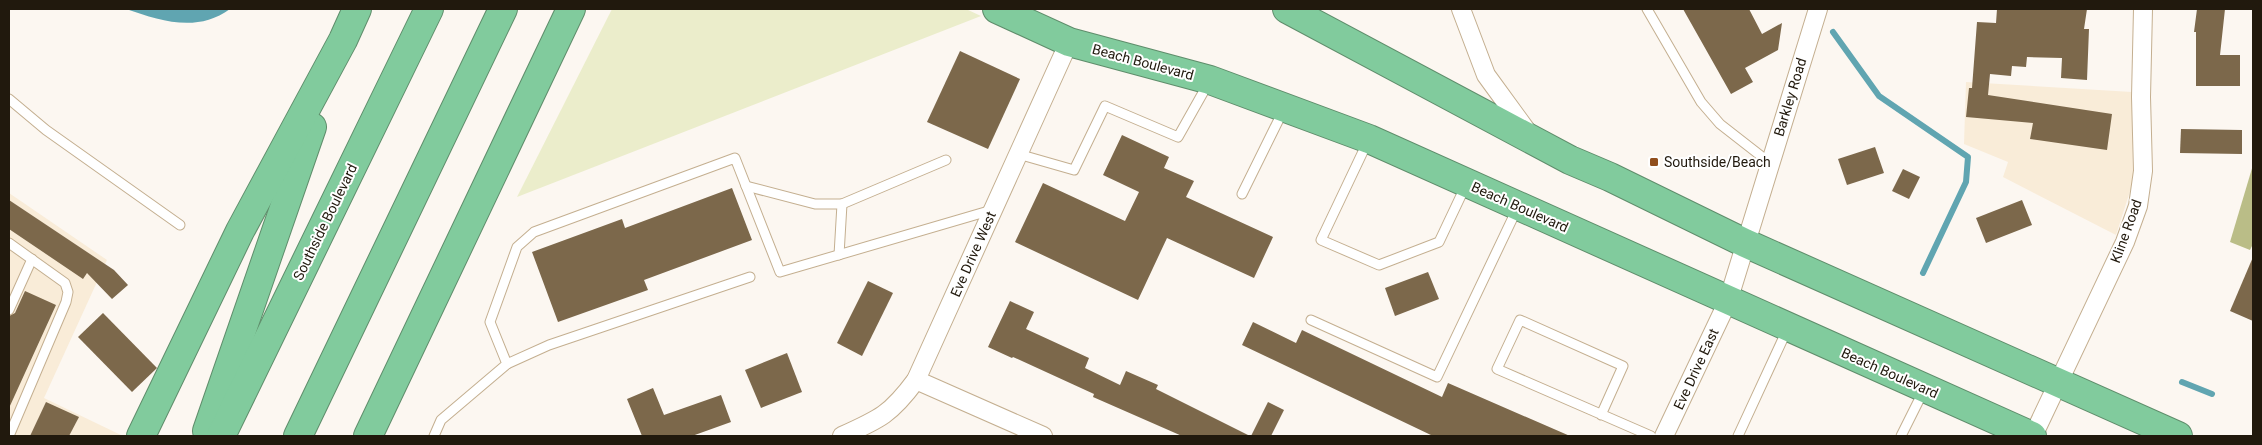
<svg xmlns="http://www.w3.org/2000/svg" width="2262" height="445" font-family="Roboto,sans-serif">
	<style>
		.industrial { fill: #f9ecd8 }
		.green { fill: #ebedcb }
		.forest { fill: #babd87 }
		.water { fill: #60a5b1 }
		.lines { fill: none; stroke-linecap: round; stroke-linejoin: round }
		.stream { stroke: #60a5b1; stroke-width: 6 }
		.building { fill: #7c684b }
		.lane-casing { stroke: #c4af90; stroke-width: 11 }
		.street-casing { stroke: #c4af90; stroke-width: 20 }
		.highway-casing { stroke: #5f8d6b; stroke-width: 30 }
		.lane { stroke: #fff; stroke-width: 9 }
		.street { stroke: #fff; stroke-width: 18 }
		.highway { stroke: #81cb9d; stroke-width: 28 }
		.poi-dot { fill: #914f1d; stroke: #fff; stroke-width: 2 }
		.labels { text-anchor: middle; stroke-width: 4; stroke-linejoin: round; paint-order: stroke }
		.street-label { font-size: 14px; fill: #21190d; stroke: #fff }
		.poi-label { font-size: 14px; fill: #21190d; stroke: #fff; text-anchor: start }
	</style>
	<rect width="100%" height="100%" fill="#fcf7f1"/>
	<g class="industrial">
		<path d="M1966,82L2132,92L2133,182L2116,235L2003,177L2008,162L1964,144Z"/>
		<path d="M9,193L107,260L44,398L123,436H9Z"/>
	</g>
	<path class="green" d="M612,9H966L981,16L517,197Z"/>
	<path class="forest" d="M2253,165V244L2250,250L2230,242Z"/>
	<path class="water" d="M126,9H230C197,33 161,21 126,9Z"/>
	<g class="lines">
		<g class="stream">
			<path d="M1833,32L1879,96L1968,157L1966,182L1923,273"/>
			<path d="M2182,382L2212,394"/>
		</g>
	</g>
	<g class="building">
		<path d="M1683,9H1749L1762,34L1782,23L1778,50L1745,68L1753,82L1731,94Z"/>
		<path d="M1997,9H2087L2084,29H2089L2087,80L2061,78L2062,58L2027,57L2026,67L2012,66L2011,76L1990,74L1988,95L2112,114L2107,150L2030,139L2033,123L1966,117L1969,88H1972L1977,22L1996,23Z"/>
		<path d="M2197,9H2225L2220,55H2240V86H2196V32H2194Z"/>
		<path d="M960,51L1020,79L988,149L927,122Z"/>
		<path d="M2181,129L2242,130V154L2180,153Z"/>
		<path d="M1122,135L1169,157L1164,168L1194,181L1186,197L1273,237L1254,278L1167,238L1138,300L1015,242L1043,183L1125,221L1139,192L1103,175Z"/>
		<path d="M1875,147L1884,173L1847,185L1838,159Z"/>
		<path d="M1903,169L1920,177L1909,199L1892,191Z"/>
		<path d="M732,188L752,240L644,280L648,290L558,322L532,252L622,219L625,228Z"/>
		<path d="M9,200L114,270L128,285L112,299L87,273L83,279L9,229Z"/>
		<path d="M2022,200L2032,225L1986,243L1976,218Z"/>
		<path d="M2253,257V321L2230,311Z"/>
		<path d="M1428,272L1439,299L1395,316L1385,288Z"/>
		<path d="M868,281L893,293L862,356L837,343Z"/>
		<path d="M25,291L56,305L9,408V316L15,313Z"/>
		<path d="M1010,301L1034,312L1026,329L1089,358L1085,368L1120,385L1126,371L1158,385L1156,389L1250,436H1182L1093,397L1094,394L1013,357L1012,358L988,347Z"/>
		<path d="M103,313L157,368L132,392L78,337Z"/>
		<path d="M1253,322L1296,343L1302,330L1442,397L1448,383L1570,436H1433L1242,345Z"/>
		<path d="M787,353L802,392L761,408L745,370Z"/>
		<path d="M653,388L664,415L721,395L731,422L692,436H642L627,399Z"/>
		<path d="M46,402L79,417L69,436H30Z"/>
		<path d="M1268,402L1284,410L1271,436H1251Z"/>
	</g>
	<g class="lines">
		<g class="lane-casing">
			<g id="lane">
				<path d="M1647,9L1701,102L1720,124L1770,163"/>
				<path d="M9,99L46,130L180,225"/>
				<path d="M1368,141L1321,240L1379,265L1439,242L1466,185"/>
				<path d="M1018,154L1074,170L1105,106L1178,137L1209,82"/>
				<path d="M746,186L815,204H842L946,160"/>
				<path d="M1242,194L1283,111"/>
				<path d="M9,243L65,283L68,292L66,302L9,436"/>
				<path d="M839,255L842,204"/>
				<path d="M9,310L32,259"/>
				<path d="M1311,320L1437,377L1517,209"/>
				<path d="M507,364L549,345L750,277"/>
				<path d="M1601,415L1623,366L1520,320L1497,369L1651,436"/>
				<path d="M434,436L441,420L507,364L490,322L517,247L534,232L735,158L780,272L992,210"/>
				<path d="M1738,436L1787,330"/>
				<path d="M1901,436L1924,390"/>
			</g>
		</g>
		<g class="street-casing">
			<g id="street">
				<path d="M1461,9L1486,75L1529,134"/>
				<path d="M916,380L1043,436"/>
				<path d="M842,436C880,419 891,414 916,380L1069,42"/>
				<path d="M1664,436L1728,301L1818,9"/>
				<path d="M2033,436L2125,242L2138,206L2143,171L2141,97L2143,9"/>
			</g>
		</g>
		<g class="highway-casing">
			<g id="highway">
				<path d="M997,9L1069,42L1210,80L1369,139L2032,436"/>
				<path d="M1287,9L1570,160L1610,177L1745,243L2178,436"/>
				<path d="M207,431L312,127"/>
				<path d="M141,436L240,231L343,40L357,9"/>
				<path d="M221,436L429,9"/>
				<path d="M298,436L503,9"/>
				<path d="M368,436L571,9"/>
			</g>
		</g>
		<use href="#lane" class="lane"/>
		<use href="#street" class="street"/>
		<use href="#highway" class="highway"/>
	</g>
	<rect class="poi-dot" x="1649" y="157" width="10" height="10" rx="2.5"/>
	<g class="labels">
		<g class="street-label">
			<text transform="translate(1143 62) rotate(15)" y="5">Beach Boulevard</text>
			<text transform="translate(1790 97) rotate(-73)" y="5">Barkley Road</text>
			<text transform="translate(1520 207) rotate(24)" y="5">Beach Boulevard</text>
			<text transform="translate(325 222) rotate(-64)" y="5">Southside Boulevard</text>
			<text transform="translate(2126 231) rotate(-70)" y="5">Kline Road</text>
			<text transform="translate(973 254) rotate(-66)" y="5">Eve Drive West</text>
			<text transform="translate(1696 369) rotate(-65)" y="5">Eve Drive East</text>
			<text transform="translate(1890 373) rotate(24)" y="5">Beach Boulevard</text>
		</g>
		<g class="poi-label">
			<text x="1664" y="167">Southside/Beach</text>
		</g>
	</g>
	<rect width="2262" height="445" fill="none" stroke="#21190d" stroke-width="20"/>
</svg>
